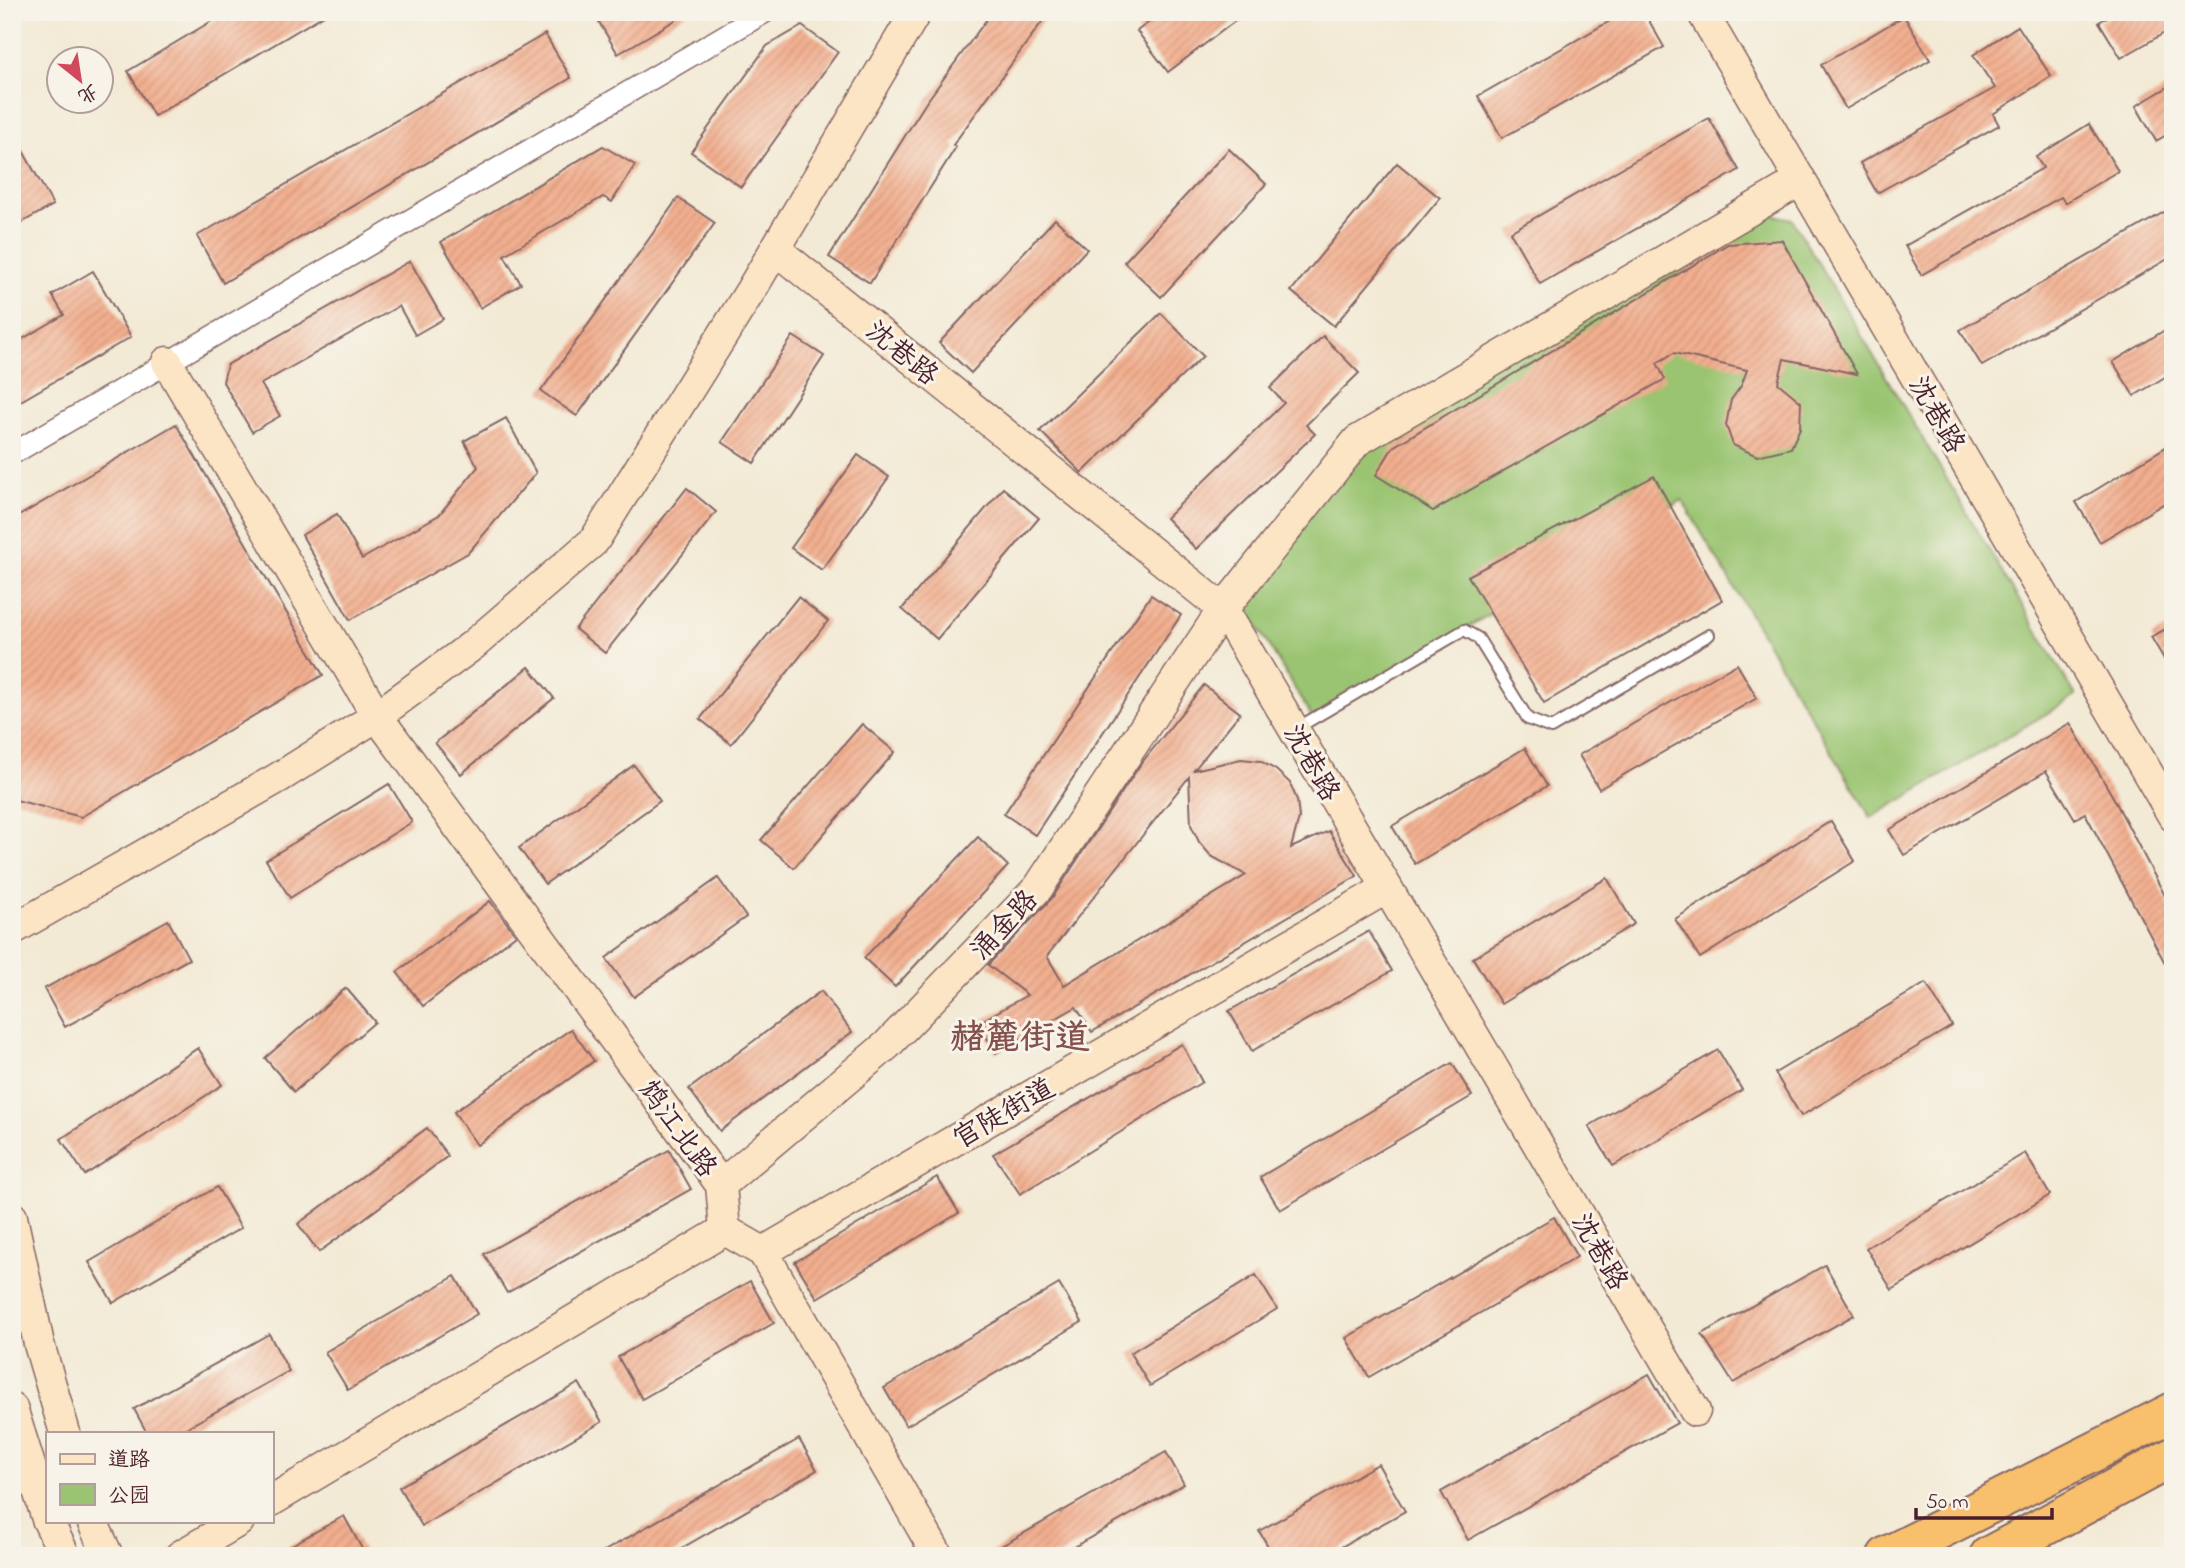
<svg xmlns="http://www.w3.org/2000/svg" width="2185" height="1568" font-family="'Indie Flower','LXGW WenKai TC',sans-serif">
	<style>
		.green { fill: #9ac471; stroke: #72724e; stroke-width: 2 }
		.building { fill: url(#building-hatch); fill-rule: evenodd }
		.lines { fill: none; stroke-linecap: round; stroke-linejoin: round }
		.lane-casing { stroke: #856666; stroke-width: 14 }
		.street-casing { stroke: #856666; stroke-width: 24 }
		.secondary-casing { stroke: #856666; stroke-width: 33 }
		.highway-casing { stroke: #856666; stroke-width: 42 }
		.lane { stroke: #fff; stroke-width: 10 }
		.street { stroke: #fff; stroke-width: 21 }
		.secondary { stroke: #fce5c4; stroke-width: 30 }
		.highway { stroke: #f8bf6c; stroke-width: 38 }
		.labels { text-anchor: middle; stroke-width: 6; stroke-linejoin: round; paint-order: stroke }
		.street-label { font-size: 28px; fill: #4a1f2b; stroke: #f7f3e8 }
		.district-label { font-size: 35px; font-weight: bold; fill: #85514e; stroke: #f7f3e8 }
	</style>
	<defs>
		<pattern id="building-hatch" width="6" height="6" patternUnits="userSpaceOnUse" patternTransform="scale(1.75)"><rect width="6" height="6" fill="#f2af8f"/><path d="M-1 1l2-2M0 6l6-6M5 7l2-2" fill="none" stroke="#d1967c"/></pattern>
	</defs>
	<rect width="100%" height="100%" fill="#f7f3e8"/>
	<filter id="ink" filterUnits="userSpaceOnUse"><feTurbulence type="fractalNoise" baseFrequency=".0143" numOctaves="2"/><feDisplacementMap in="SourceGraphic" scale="14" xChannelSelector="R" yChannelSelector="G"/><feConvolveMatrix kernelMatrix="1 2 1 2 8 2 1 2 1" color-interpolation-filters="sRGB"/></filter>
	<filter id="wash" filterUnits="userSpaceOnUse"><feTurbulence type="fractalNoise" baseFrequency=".00686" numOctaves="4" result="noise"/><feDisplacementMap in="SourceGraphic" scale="28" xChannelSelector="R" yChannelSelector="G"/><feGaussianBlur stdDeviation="1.57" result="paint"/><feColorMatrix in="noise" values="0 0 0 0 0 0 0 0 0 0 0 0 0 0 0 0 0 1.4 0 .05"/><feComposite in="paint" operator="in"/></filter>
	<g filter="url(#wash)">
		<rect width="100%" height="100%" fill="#f3ead5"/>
		<path class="green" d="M1764,213L1792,219L2076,696L1871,818L1682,500L1313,719L1245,606L1357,441Z"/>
		<g id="blocks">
			<g class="building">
				<path d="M227,12H329L154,116L128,71Z"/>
				<path d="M593,12H689L618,54Z"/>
				<path d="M992,12H1049L953,145L956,147L870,283L829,257L925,104Z"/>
				<path d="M1163,12H1247L1168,72L1137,31Z"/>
				<path d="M1626,12H1644L1664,47L1502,138L1478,96Z"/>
				<path d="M2117,12H2173V28L2121,58L2099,22Z"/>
				<path d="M1904,16L1930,60L1846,109L1821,65Z"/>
				<path d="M802,26L838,52L741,187L691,152L767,46Z"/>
				<path d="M2018,26L2051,76L1993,114L1999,125L1877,193L1860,163L1995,88L1973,55Z"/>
				<path d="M545,34L571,78L223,283L197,236Z"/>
				<path d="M2173,84V131L2156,141L2136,106Z"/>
				<path d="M1709,118L1739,170L1540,284L1510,232Z"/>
				<path d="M2089,124L2118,171L2065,203L2061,197L1921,275L1905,246L2043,168L2036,157Z"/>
				<path d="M12,131L53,205L12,228Z"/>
				<path d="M603,146L635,165L612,202L603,197L504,255L521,284L480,308L441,242Z"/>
				<path d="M1229,149L1266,184L1161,297L1124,262Z"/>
				<path d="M1397,163L1440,198L1334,326L1291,291Z"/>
				<path d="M678,198L715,223L577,416L541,391Z"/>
				<path d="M2173,207V256L1982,366L1960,330Z"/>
				<path d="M1055,219L1087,249L971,373L939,343Z"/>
				<path d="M1782,240L1857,374L1784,359L1778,383L1801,402L1800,428L1791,448L1757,456L1733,445L1726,425L1731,400L1741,386L1747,370L1674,353L1657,363L1665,379L1433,511L1376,475L1393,447L1728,244Z"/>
				<path d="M410,261L443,319L415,335L399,306L261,384L280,416L252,432L223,382L227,365Z"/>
				<path d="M93,271L131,337L12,406V345L64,315L52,295Z"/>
				<path d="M1161,313L1203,356L1082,473L1040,431Z"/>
				<path d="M2173,325V372L2134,396L2113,362Z"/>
				<path d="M793,336L824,356L754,463L722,442Z"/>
				<path d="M1323,336L1359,373L1306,425L1315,434L1196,549L1166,518L1284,403L1270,388Z"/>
				<path d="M506,418L536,473L468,553L350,620L302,535L337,514L362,559L439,515L478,467L464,441Z"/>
				<path d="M176,424L323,675L81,817L12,799V520Z"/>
				<path d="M2166,447L2173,459V498L2100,542L2076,502Z"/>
				<path d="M858,455L889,477L822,570L791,548Z"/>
				<path d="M1654,476L1722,600L1544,703L1468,576Z"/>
				<path d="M687,488L716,512L605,653L575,629Z"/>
				<path d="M1003,488L1039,518L937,639L902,609Z"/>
				<path d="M1151,595L1181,615L1035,835L1004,814Z"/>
				<path d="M798,597L828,621L731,744L700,719Z"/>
				<path d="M2173,625V674L2151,637Z"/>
				<path d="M1737,664L1757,698L1599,789L1579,755Z"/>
				<path d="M529,667L554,698L461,774L435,743Z"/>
				<path d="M1204,685L1240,713L1194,770L1241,759L1260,761L1276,770L1290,783L1297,800L1299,818L1291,848L1329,831L1357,876L1092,1032L1076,1007L996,1053L978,1023L1027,995L988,965L1052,898L1140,765ZM1189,777L1191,825L1199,842L1211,856L1246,875L1064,985L1047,956Z"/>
				<path d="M2070,723L2113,797L2173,911V978L2085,813L2075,819L2046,771L1904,855L1889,830Z"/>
				<path d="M862,724L895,752L794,868L761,840Z"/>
				<path d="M1525,748L1547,786L1415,864L1392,826Z"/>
				<path d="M634,765L660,801L545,884L519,848Z"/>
				<path d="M389,784L412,822L290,898L266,860Z"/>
				<path d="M1831,821L1855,861L1700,958L1675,919Z"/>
				<path d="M978,837L1008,866L895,987L864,958Z"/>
				<path d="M718,878L746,917L634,997L606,958Z"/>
				<path d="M1607,878L1634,924L1501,1004L1473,958Z"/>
				<path d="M490,901L516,935L423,1006L397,972Z"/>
				<path d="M168,920L189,959L65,1027L44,989Z"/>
				<path d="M1369,931L1392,971L1252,1051L1229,1011Z"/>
				<path d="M1926,983L1952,1026L1801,1116L1775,1073Z"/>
				<path d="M346,988L375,1022L294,1092L265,1058Z"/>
				<path d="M821,991L852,1032L720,1131L689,1089Z"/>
				<path d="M571,1029L594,1061L477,1145L454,1112Z"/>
				<path d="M1182,1044L1202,1082L1020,1194L993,1154Z"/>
				<path d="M198,1048L222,1085L85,1175L61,1139Z"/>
				<path d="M1718,1050L1742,1090L1613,1166L1589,1126Z"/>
				<path d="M1452,1063L1472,1096L1280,1210L1260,1177Z"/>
				<path d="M427,1128L448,1156L319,1252L298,1224Z"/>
				<path d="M669,1150L691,1189L507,1293L484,1254Z"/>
				<path d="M2025,1153L2050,1195L1892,1290L1866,1248Z"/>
				<path d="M937,1177L959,1213L817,1298L795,1262Z"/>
				<path d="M217,1187L241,1228L113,1303L89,1262Z"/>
				<path d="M1554,1217L1577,1257L1369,1377L1346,1338Z"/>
				<path d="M1825,1265L1854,1315L1733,1383L1702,1334Z"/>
				<path d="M1256,1275L1277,1309L1150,1386L1130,1353Z"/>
				<path d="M455,1276L477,1314L348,1390L325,1352Z"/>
				<path d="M750,1281L774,1323L642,1399L618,1357Z"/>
				<path d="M1059,1284L1082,1322L906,1426L884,1388Z"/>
				<path d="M269,1334L289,1371L177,1433H147L134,1409Z"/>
				<path d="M1649,1374L1677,1423L1468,1540L1441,1492Z"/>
				<path d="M579,1383L602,1422L422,1526L399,1487Z"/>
				<path d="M799,1439L817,1470L668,1556H596Z"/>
				<path d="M1166,1452L1184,1484L1058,1556H984Z"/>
				<path d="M1378,1464L1405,1511L1325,1556H1274L1259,1531Z"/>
				<path d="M344,1516L366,1556H272Z"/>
			</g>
		</g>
	</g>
	<g filter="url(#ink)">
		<use href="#blocks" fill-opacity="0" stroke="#856666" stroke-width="2"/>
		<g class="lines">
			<g class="lane-casing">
				<path id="lane" d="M1297,728L1464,630L1478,638L1528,719L1551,728L1709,635"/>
			</g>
			<g class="street-casing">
				<path id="street" d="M12,454L765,12"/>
			</g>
			<g class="secondary-casing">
				<g id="secondary">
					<path d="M1702,12L2173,816"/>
					<path d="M775,249L1223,609L1695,1411"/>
					<path d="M167,362L377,716L721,1185L725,1230L763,1252L938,1556"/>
					<path d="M12,930L278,778L377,716L473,645L594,541L751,290L916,12"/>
					<path d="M721,1185L887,1045L1038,888L1223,609L1357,441L1801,180"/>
					<path d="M12,1217L39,1344L65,1433"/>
					<path d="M763,1252L1387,888"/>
					<path d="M12,1408L47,1519"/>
					<path d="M271,1501L725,1230"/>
					<path d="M48,1521L65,1556"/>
					<path d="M92,1521L108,1556"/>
					<path d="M180,1556L239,1521"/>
				</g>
			</g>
			<g class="highway-casing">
				<g id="highway">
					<path d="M1887,1556L2173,1412"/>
					<path d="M1989,1556L2173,1457"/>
				</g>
			</g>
			<use href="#lane" class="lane"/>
			<use href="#street" class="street"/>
			<use href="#secondary" class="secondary"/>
			<use href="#highway" class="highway"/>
		</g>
	</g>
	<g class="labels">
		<g class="street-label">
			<text transform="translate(903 352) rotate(39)" y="10">沈巷路</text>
			<text transform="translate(1938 414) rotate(60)" y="10">沈巷路</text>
			<text transform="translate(1313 762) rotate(60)" y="10">沈巷路</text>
			<text transform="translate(1003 924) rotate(-47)" y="10">涌金路</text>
			<text transform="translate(1003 1112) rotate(-30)" y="10">官陡街道</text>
			<text transform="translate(679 1128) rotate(54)" y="10">鸩江北路</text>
			<text transform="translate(1601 1251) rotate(60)" y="10">沈巷路</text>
		</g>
		<g class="district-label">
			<text x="1020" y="1048">赭麓街道</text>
		</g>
	</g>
	<rect width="2185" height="1568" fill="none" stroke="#f7f3e8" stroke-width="42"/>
	<rect x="46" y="1432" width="228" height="91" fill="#f7f3e8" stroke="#b29e9c" stroke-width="2"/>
	<rect x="60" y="1454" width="35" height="10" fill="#fce5c4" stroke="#b29e9c" stroke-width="2"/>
	<text x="108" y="1466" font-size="21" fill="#4a1f2b">道路</text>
	<rect x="60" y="1484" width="35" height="21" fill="#9ac471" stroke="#b29e9c" stroke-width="2"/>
	<text x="108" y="1502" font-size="21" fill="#4a1f2b">公园</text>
	<g transform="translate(80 80) rotate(150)"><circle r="33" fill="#f7f3e8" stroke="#b29e9c" stroke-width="2"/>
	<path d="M0-5L12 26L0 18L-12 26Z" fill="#d1495b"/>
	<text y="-10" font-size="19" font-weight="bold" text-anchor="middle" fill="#4a1f2b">北</text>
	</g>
	<path d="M1916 1508v10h136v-10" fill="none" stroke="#4a1f2b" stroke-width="3.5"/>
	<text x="1926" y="1508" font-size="21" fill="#4a1f2b" stroke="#f7f3e8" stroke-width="5" paint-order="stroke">50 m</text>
</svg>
